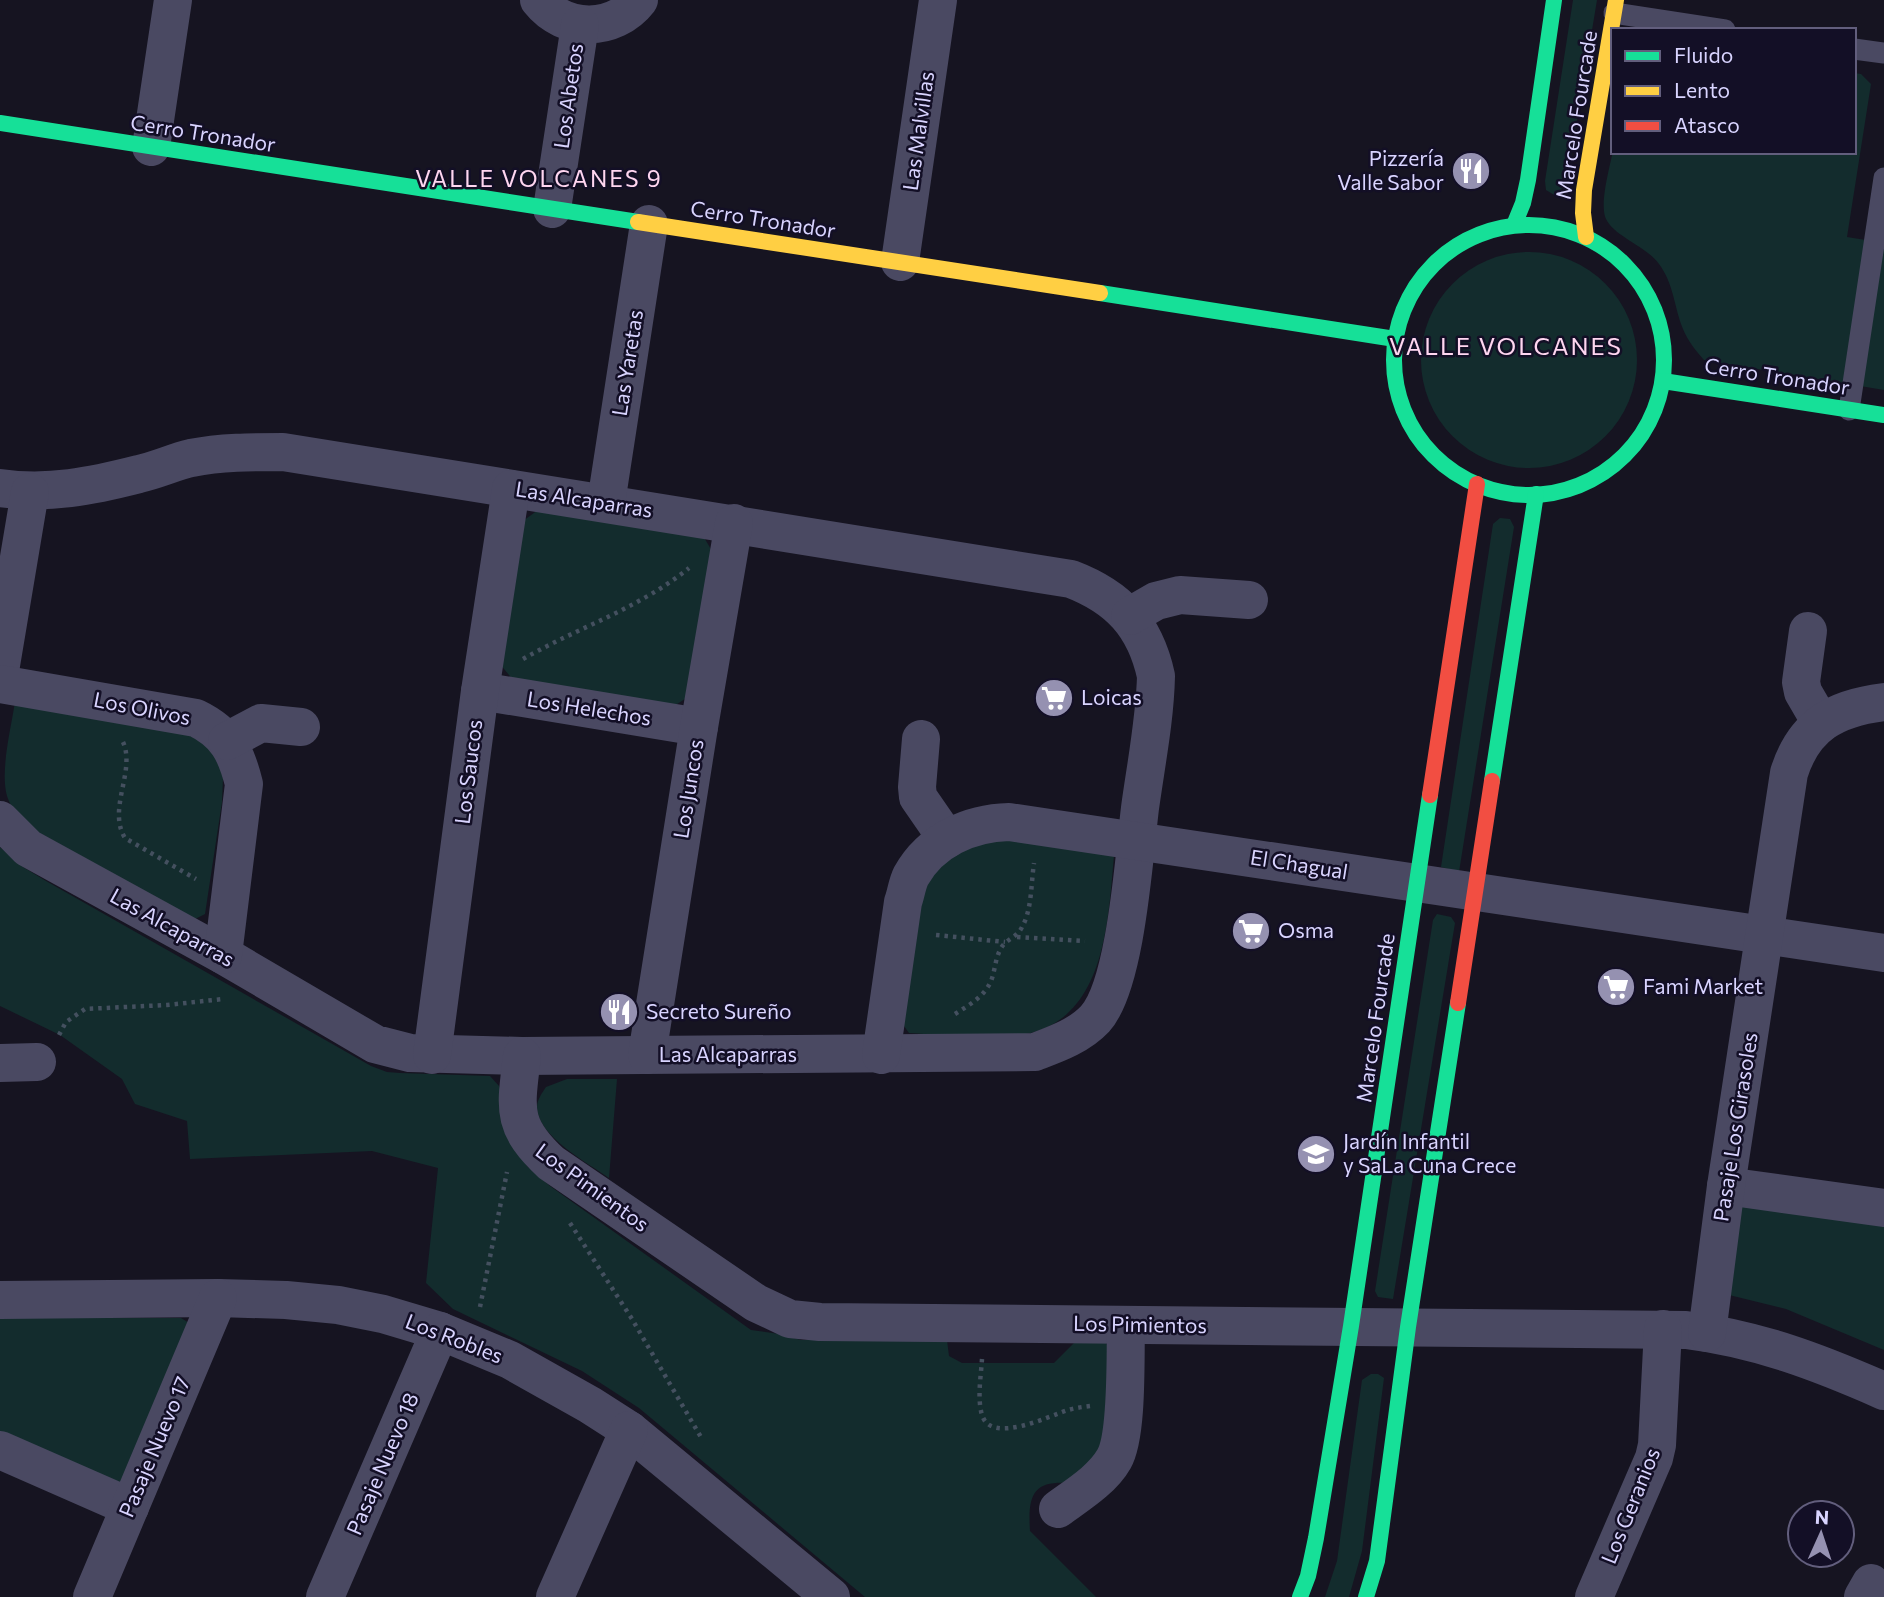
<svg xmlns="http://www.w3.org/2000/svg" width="1884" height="1597" font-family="Commissioner,sans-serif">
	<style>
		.green { fill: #132c2d }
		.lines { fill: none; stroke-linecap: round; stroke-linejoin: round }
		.path { stroke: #44505f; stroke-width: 4.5; stroke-dasharray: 3.5 5; stroke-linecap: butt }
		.lane { stroke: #4a4962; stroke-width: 21 }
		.street { stroke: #4a4962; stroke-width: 38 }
		.fast { stroke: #16e098; stroke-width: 16 }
		.slow { stroke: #ffcf43; stroke-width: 16 }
		.jam { stroke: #f24e42; stroke-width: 16 }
		.labels { text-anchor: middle; stroke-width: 5; stroke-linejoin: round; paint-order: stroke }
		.street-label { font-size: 21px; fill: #d9d4ff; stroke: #130f26 }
		.poi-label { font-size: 21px; fill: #d9d4ff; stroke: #130f26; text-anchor: start }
		.neighbourhood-label { font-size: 23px; letter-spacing: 2px; fill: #ffd6f0; stroke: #130f26 }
		.quarter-label { font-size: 24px; letter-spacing: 2px; fill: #ffd6f0; stroke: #130f26 }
	</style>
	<rect width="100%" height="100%" fill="#161421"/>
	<g class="green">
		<path d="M1573,0H1597L1565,193L1556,196L1546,190L1545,181Z"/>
		<path d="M1854,73L1861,74L1871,84L1847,237L1884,243V390L1704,360C1696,351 1688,341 1683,329C1674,307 1674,284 1659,264C1646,246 1615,237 1606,219C1599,204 1610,167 1613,150V152H1854Z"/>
		<circle cx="1529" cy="360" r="108"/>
		<path d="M538,510L702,534L712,551L688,697L674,706L514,681L500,664L523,521Z"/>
		<path d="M1500,518L1510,519L1514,527L1459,872L1441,867L1493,524Z"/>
		<path d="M15,702L183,728L210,748L220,767L223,778L222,802L205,914L195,919L34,830C23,820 11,810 7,796C0,771 11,728 15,702Z"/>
		<path d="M999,835L1114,856C1108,920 1106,1018 1026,1034C993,1040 943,1035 909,1033L899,1019L916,896L940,861Z"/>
		<path d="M0,847L23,867L46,881L371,1066L387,1072L400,1073L490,1076L499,1086L527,1166L550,1186L751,1330L779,1334L801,1340H947L949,1356L962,1363H1054L1075,1342L1106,1343L1116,1359L1113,1435L1080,1484C1037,1479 1027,1488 1030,1531L1096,1597H865L639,1408L582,1371L453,1309L426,1283L438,1168L372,1151L190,1159L187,1121L135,1104L122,1079L60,1035L0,1006Z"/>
		<path d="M1437,914L1451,917L1455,923L1393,1299L1378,1297L1375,1291L1433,920Z"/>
		<path d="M567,1079H617L609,1178C588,1163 537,1136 537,1107C537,1100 542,1093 546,1087Z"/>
		<path d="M1740,1197L1884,1219V1350L1786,1309L1725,1294Z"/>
		<path d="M0,1318H181L189,1323L123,1494L0,1440Z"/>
		<path d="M1371,1374H1378L1384,1378L1362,1551L1349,1597H1325L1337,1561L1362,1380Z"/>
	</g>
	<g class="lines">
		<g class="path">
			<path d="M523,659C577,628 640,608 689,568"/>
			<path d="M123,742C136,771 107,809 125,838L196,879"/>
			<path d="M936,935L1005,942"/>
			<path d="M1017,937L1085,941"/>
			<path d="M955,1014C969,1005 984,997 991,981C995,971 995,960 1000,950C1005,939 1017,938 1022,927C1032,910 1031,883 1034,863"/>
			<path d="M59,1035L66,1022L85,1009L167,1005L223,999"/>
			<path d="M570,1223L632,1319L702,1439"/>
			<path d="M480,1307L507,1172"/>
			<path d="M982,1359C981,1376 977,1398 982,1415C991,1445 1049,1416 1068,1410C1075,1408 1082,1407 1090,1406"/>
		</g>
		<g class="lane">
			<path d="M1614,13L1725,30"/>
			<path d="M1854,49L1884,53"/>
			<path d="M1849,410L1884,178"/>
		</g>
		<g class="street">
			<path d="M539,0C565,33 614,32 639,0"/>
			<path d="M151,147L173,0"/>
			<path d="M552,209L580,25"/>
			<path d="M900,262L938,0"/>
			<path d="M0,488C48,495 92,486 139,474C157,470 174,462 191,458C221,452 252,452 283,452L1071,579C1118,597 1145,625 1156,676C1155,720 1146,764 1140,808C1134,857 1126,985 1095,1019C1079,1036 1056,1044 1035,1052L522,1056L410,1053L375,1044L223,955L28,848L0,820"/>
			<path d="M606,503L649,224"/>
			<path d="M1130,616L1156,601L1180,595L1249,600"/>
			<path d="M1808,631L1801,682L1803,692L1821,723"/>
			<path d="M0,671L30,492"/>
			<path d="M0,684L196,718C227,733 236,752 244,784L223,955"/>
			<path d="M480,691L699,727"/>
			<path d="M921,739L917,787L918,797L947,839"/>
			<path d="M227,741L261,723L301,727"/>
			<path d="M432,1055L480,691L511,489"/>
			<path d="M647,1055L699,727L734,523"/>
			<path d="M881,1055L903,902C906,894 907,884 911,876C931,840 970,823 1009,822L1884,953"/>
			<path d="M522,1056C516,1108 510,1125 551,1163L756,1303L790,1319L820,1322L1686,1330C1758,1339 1818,1362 1884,1391"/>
			<path d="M0,1063L37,1062"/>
			<path d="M1726,1186L1884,1208"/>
			<path d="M0,1300L218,1298L286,1300L338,1305L383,1314L440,1331L510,1360L590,1405L629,1430L831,1597"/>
			<path d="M1707,1333L1726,1186L1789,773C1804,725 1835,708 1884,702"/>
			<path d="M0,1450L130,1507"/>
			<path d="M1058,1509C1077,1495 1102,1480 1114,1459C1128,1435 1125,1355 1126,1325"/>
			<path d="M92,1597L218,1298"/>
			<path d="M325,1597L440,1331"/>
			<path d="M555,1597L629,1430"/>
			<path d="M1594,1597L1654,1458L1657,1445L1663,1329"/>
			<path d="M1863,1597L1871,1583"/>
		</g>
		<g class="fast">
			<path d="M0,123L638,222"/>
			<path d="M1514,225L1523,203L1528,180L1554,0"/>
			<circle cx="1529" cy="360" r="135"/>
			<path d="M1100,293L1395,339"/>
			<path d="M1663,381L1884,415"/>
			<path d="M1492,781L1536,494"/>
			<path d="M1300,1597L1308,1576L1316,1538L1351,1326L1430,795"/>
			<path d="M1366,1597L1377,1561L1408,1327L1458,1003"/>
		</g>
		<g class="slow">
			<path d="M638,222L1100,293"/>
			<path d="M1586,237L1583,213L1584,190L1616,0"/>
		</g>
		<g class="jam">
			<path d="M1430,795L1477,484"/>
			<path d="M1458,1003L1492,781"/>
		</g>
	</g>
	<defs>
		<g id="restaurant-disc" transform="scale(2.0125)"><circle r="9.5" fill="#9591b1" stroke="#130f26"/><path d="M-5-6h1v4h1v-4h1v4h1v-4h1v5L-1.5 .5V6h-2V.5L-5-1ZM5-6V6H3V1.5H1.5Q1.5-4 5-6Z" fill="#fff"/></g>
		<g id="supermarket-disc" transform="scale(2.0125)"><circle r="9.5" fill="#9591b1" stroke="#130f26"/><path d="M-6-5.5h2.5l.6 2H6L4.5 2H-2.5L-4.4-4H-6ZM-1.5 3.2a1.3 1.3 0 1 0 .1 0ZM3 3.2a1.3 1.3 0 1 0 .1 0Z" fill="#fff"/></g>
		<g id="school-disc" transform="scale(2.0125)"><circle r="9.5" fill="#9591b1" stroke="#130f26"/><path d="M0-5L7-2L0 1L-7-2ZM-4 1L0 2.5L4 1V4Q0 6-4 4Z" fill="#fff"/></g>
	</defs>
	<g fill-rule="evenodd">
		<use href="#restaurant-disc" x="1471" y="171"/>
		<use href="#supermarket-disc" x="1054" y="698"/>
		<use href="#supermarket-disc" x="1251" y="931"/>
		<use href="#supermarket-disc" x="1616" y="987"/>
		<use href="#restaurant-disc" x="619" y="1012"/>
		<use href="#school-disc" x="1316" y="1154"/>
	</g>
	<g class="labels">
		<g class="street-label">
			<text transform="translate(569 96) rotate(-82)" y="7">Los Abetos</text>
			<text transform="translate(1577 115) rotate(-81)" y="7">Marcelo Fourcade</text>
			<text transform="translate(919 131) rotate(-82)" y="7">Las Malvillas</text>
			<text transform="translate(203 134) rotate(9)" y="7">Cerro Tronador</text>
			<text transform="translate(763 220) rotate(9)" y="7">Cerro Tronador</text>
			<text transform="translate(628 363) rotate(-81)" y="7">Las Yaretas</text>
			<text transform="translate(1777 377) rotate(9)" y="7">Cerro Tronador</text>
			<text transform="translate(584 500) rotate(9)" y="7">Las Alcaparras</text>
			<text transform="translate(142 709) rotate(11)" y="7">Los Olivos</text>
			<text transform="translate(589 709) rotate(9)" y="7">Los Helechos</text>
			<text transform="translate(469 772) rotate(-83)" y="7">Los Saucos</text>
			<text transform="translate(689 789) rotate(-81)" y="7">Los Juncos</text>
			<text transform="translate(1299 865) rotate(9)" y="7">El Chagual</text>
			<text transform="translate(172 928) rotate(29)" y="7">Las Alcaparras</text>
			<text transform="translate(1376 1018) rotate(-82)" y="7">Marcelo Fourcade</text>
			<text x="728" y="1062">Las Alcaparras</text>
			<text transform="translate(1736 1127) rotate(-81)" y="7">Pasaje Los Girasoles</text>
			<text transform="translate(592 1188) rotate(36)" y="7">Los Pimientos</text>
			<text transform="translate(1140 1325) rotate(1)" y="7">Los Pimientos</text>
			<text transform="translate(454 1339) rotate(21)" y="7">Los Robles</text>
			<text transform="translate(155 1447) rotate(-67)" y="7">Pasaje Nuevo 17</text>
			<text transform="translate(383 1464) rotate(-67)" y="7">Pasaje Nuevo 18</text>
			<text transform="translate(1631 1506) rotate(-68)" y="7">Los Geranios</text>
		</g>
		<g class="poi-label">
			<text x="1444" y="166" text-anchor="end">Pizzería<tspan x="1444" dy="24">Valle Sabor</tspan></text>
			<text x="1081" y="705">Loicas</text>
			<text x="1278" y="938">Osma</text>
			<text x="1643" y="994">Fami Market</text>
			<text x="646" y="1019">Secreto Sureño</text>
			<text x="1343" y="1149">Jardín Infantil<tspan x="1343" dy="24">y SaLa Cuna Crece</tspan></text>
		</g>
		<g class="neighbourhood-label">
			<text x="539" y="187">VALLE VOLCANES 9</text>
		</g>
		<g class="quarter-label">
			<text x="1506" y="355">VALLE VOLCANES</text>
		</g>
	</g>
	<rect x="1611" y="28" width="245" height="126" fill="#130f26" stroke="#625e7d" stroke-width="2"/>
	<rect x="1625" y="51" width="35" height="10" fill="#16e098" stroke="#625e7d" stroke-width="2"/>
	<text x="1674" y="63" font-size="21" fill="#d9d4ff">Fluido</text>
	<rect x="1625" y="86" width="35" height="10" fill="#ffcf43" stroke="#625e7d" stroke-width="2"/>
	<text x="1674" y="98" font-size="21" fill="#d9d4ff">Lento</text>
	<rect x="1625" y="121" width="35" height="10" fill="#f24e42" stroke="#625e7d" stroke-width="2"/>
	<text x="1674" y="133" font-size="21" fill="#d9d4ff">Atasco</text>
	<g transform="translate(1821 1534) rotate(3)"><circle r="33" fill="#130f26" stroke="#625e7d" stroke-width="2"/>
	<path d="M0-5L12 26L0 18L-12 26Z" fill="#9591b1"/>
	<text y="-10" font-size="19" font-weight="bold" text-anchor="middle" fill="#d9d4ff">N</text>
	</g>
</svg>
